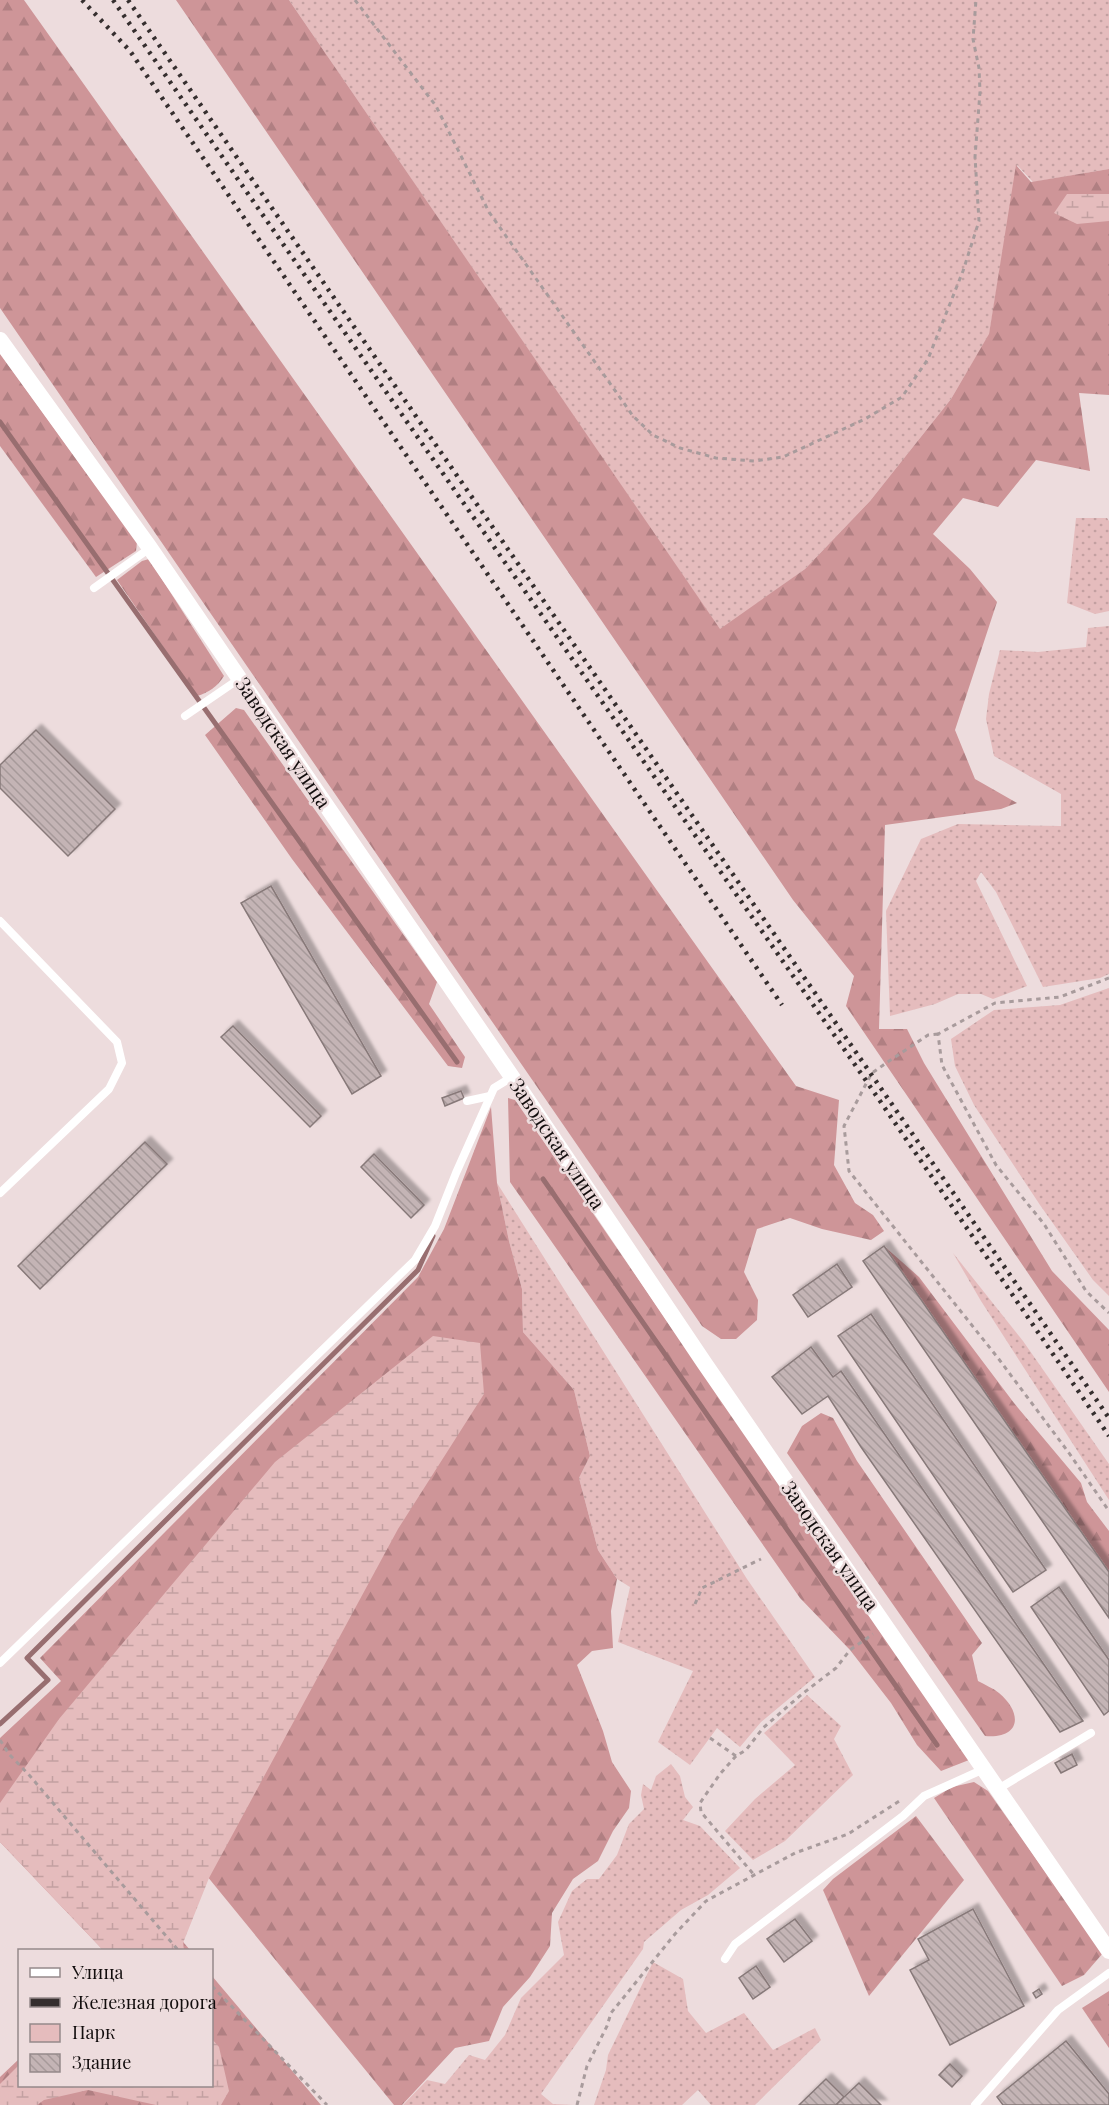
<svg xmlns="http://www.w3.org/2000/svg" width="1109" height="2105" font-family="'Playfair Display',serif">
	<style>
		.green { fill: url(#green-dots) }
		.forest { fill: url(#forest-firs) }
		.wetland { fill: url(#wetland-marsh) }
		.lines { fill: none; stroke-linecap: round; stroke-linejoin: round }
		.stream { stroke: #986e70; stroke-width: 5 }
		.building { fill: url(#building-back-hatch); stroke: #877979; stroke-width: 1.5; filter: url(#shadow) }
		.path { stroke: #a89b9c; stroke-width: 3; stroke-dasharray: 4.5 4.5; stroke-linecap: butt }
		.lane { stroke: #fff; stroke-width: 8 }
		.street { stroke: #fff; stroke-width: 16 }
		.rail { stroke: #352e2e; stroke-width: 4.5; stroke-dasharray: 3 6; stroke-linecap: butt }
		.labels { text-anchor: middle; stroke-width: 5; stroke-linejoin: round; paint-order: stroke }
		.street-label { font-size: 20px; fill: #120d0d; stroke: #eddcdd }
	</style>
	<defs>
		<pattern id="green-dots" width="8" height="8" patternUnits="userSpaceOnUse" patternTransform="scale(1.5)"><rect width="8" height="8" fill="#e5bcbd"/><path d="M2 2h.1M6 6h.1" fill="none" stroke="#c3a0a1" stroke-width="1.8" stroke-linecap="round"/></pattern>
		<pattern id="forest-firs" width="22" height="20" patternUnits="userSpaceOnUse" patternTransform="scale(1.5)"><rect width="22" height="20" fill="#ce9598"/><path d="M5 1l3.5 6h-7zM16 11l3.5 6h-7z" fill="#b07f82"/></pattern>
		<pattern id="wetland-marsh" width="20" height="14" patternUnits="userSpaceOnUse" patternTransform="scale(1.5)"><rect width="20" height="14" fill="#e5bcbd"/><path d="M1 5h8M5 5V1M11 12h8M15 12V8" fill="none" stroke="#c3a0a1"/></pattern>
		<pattern id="building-back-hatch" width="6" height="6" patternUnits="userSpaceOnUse" patternTransform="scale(1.5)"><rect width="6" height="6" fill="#c4b4b5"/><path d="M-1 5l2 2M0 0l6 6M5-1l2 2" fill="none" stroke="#a79a9a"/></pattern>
		<filter id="shadow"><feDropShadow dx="5.5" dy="-5.5" stdDeviation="1.5" flood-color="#0004"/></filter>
	</defs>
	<rect width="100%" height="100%" fill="#eddcdd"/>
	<g class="green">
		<path d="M289,0H1109V169L1033,182L1017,165L989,335L951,399L870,501L805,569L720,630Z"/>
		<path d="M1076,518H1107L1109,521V611L1095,614L1067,603Z"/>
		<path d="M1109,626V974L1100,978L1043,987L996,892L981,872L976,881L1027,986L993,999L981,994H958L935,1004L890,1016L886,911L921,839L958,824L1061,826V794L994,756L986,719L989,694L1000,650L1038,652L1086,647L1088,628Z"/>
		<path d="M1109,988V1296L1093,1280L1040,1205L974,1105L955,1066L951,1039L994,1010L1060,1005Z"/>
		<path d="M497,1183L747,1579L815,1677L761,1722L740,1747L717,1728L690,1765L658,1742L693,1671L618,1642L630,1587L617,1579L598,1550L579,1478L590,1456L574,1390L523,1332L522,1289L509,1241Z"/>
		<path d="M953,1253L1023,1341L1109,1464V1500L981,1301Z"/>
		<path d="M807,1695L841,1726L834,1739L853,1775L785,1841L753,1860L725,1831L755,1799L795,1765L764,1733Z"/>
		<path d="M671,1764L680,1776L685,1797L693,1807L683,1820L700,1826L740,1868L708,1895L681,1910L644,1942L643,1949L541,2094L553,2104L574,2105H403L427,2080L445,2084L469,2055L485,2060L505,2035L521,1998L564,1955L558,1922L572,1891L587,1879H599L617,1855L629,1824L644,1809L641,1795L643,1784L651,1790L656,1776Z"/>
		<path d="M653,1962L683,1979L688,2011L706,2033L744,2013L773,2050L815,2028L821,2040L755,2105H711L698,2090L682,2105H594L606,2070L608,2055Z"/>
	</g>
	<g class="forest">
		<path d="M0,0H24L796,1086L839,1100L834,1165L855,1203L873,1215L884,1231L871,1240L822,1229L790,1218L757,1229L744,1272L758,1300L757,1320L736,1339H721L702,1326L0,308Z"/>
		<path d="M176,0H289L720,629L805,569L870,501L951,399L989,334L1016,165L1031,182L1109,169V395L1079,393L1090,471L1036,460L998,507L963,498L933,534L970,569L997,602L955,730L975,779L1017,803L1001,809L885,825L879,1029H907L924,1063L1052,1271L1109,1330V1392L846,1006L854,976L793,900Z"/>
		<path d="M0,354L137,542L136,551L96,577L0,446Z"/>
		<path d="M149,559L224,676C218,686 208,693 197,696L117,580L142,561Z"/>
		<path d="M236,708L244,710L437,982L429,1004L465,1057L462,1068L448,1066L292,859L205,735Z"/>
		<path d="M508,1098L515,1100L969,1760L941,1771L917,1745L891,1703L850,1650L800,1598L510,1182Z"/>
		<path d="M491,1107L497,1183L509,1241L522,1289L523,1332L574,1390L590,1456L579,1478L598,1550L617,1579L611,1611L613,1648L592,1651L577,1665L603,1731L612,1762L631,1791L629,1808L613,1831L598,1861L573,1879L552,1913L550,1946L530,1977L503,2007L489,2041L455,2048L402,2105H394L95,1739L47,1782L190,1950H103L0,1842V1738L61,1681L40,1658L418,1277L444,1229Z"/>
		<path d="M884,1246L919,1277L1014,1403L1081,1483L1087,1502L1109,1531V1572Z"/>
		<path d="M821,1413L833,1418L857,1461L982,1643L972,1655L978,1681C985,1685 993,1688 999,1693C1023,1713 1021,1739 985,1736L787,1453L802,1426Z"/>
		<path d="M974,1782L988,1791L1103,1953L1084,1975L1062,1986L934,1798L952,1787Z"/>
		<path d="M916,1816L964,1880L869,1996L823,1890L833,1879Z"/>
		<path d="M212,1976L321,2105H0V2077L19,2059L20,2086H212Z"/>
		<path d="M1109,1991V2048L1082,2008Z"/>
	</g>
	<g class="wetland">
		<path d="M1067,194H1109V221L1077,224L1054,213Z"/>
		<path d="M433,1336L480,1343L484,1394L398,1529L209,1878L183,1943L184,1950H103L0,1842V1803L59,1719L275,1462Z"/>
		<path d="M212,2039L219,2047L229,2091L221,2105H156L88,2090L44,2100L37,2105H0V2084L19,2065L20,2086H212Z"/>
	</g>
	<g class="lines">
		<g class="stream">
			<path d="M0,422L457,1062"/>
			<path d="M543,1179L937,1745"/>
			<path d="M0,1724L48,1680L27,1658L418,1270L433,1236"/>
		</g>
	</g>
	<g class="building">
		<path d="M36,730L115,809L68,856L0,788V765Z"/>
		<path d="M271,886L381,1076L352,1094L241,903Z"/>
		<path d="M233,1026L321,1116L310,1127L221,1037Z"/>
		<path d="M461,1091L464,1098L445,1106L442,1098Z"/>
		<path d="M145,1142L167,1164L40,1289L18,1266Z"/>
		<path d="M374,1154L424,1205L411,1218L361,1167Z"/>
		<path d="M884,1246L1109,1572V1618L863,1261Z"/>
		<path d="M837,1264L852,1287L808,1317L793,1295Z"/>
		<path d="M871,1314L1046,1570L1013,1592L838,1336Z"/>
		<path d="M811,1347L833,1377L841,1371L1083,1721L1060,1732L861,1447L828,1396L802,1414L772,1377Z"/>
		<path d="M1059,1587L1109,1660V1711L1104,1715L1031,1607Z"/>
		<path d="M1072,1754L1077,1765L1061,1773L1055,1763Z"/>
		<path d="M973,1909L1024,2006L950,2045L910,1970L929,1960L918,1939Z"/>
		<path d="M795,1919L812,1941L784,1962L767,1939Z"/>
		<path d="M756,1966L770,1987L753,1999L739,1978Z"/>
		<path d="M1039,1989L1042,1994L1036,1998L1033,1993Z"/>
		<path d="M1066,2041L1109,2094V2105H1003L997,2097Z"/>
		<path d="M950,2064L962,2076L952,2087L939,2075Z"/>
		<path d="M826,2079L844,2097L836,2105H799Z"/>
		<path d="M859,2083L881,2105H836L844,2097Z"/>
	</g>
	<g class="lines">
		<g class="path">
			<path d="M355,0L436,106L489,212L633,416L653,435L680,448L716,458L754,461L783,457L865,419L902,397L928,359L963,271L979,221L975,157L980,92L979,68L973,39L976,0"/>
			<path d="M1109,978L1060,997L995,1003L938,1034L942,1065L996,1165L1044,1224L1086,1291L1109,1313"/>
			<path d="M938,1034L928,1035L892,1059L872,1073L867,1082L844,1126L849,1171L998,1358L1069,1453L1109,1511"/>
			<path d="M695,1604L702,1588L761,1559"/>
			<path d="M710,1738L736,1756L746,1750L763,1728L802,1694L836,1668L850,1650L873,1634"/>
			<path d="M0,1740L9,1754L30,1776L178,1950"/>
			<path d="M736,1756L720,1774L700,1803L701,1812L755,1876"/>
			<path d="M212,1986L327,2105"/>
			<path d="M577,2105L587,2066L607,2026L611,2013L675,1934L706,1901L795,1853L848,1834L901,1800"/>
		</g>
		<g class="lane">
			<path d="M94,588L150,548"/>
			<path d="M185,716L239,679"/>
			<path d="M0,921L117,1042L122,1063L109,1089L0,1193"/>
			<path d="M467,1101L490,1096"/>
			<path d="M0,1663L415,1260L435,1226L456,1173L494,1088L512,1077"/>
			<path d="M998,1789L1091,1733"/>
			<path d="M725,1959L735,1944L903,1816L924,1796L984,1769"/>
			<path d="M975,2105L1058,2010L1109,1973"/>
		</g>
		<path class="street" d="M0,340L150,548L512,1077L705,1364L1109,1951"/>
		<g class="rail">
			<path d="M82,0L130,51L782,1005"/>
			<path d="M113,0L867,1082L1109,1436"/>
			<path d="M128,0L1109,1418"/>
		</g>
	</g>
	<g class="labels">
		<g class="street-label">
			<text transform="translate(283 743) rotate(56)" y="7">Заводская улица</text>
			<text transform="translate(557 1144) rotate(56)" y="7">Заводская улица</text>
			<text transform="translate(830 1546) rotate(55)" y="7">Заводская улица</text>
		</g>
	</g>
	<rect x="18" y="1949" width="195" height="138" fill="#eddcdd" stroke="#95898a" stroke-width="1.5"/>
	<rect x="30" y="1968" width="30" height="9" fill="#ffffff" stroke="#95898a" stroke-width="1.5"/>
	<text x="72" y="1979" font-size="18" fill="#120d0d">Улица</text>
	<rect x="30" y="1998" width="30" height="9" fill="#352e2e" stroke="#95898a" stroke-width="1.5"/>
	<text x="72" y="2009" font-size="18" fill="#120d0d">Железная дорога</text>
	<rect x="30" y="2024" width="30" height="18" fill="#e5bcbd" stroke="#95898a" stroke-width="1.5"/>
	<text x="72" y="2039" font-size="18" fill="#120d0d">Парк</text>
	<rect x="30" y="2054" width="30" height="18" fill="url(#building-back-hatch)" stroke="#95898a" stroke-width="1.5"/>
	<text x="72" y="2069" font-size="18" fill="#120d0d">Здание</text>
</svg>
